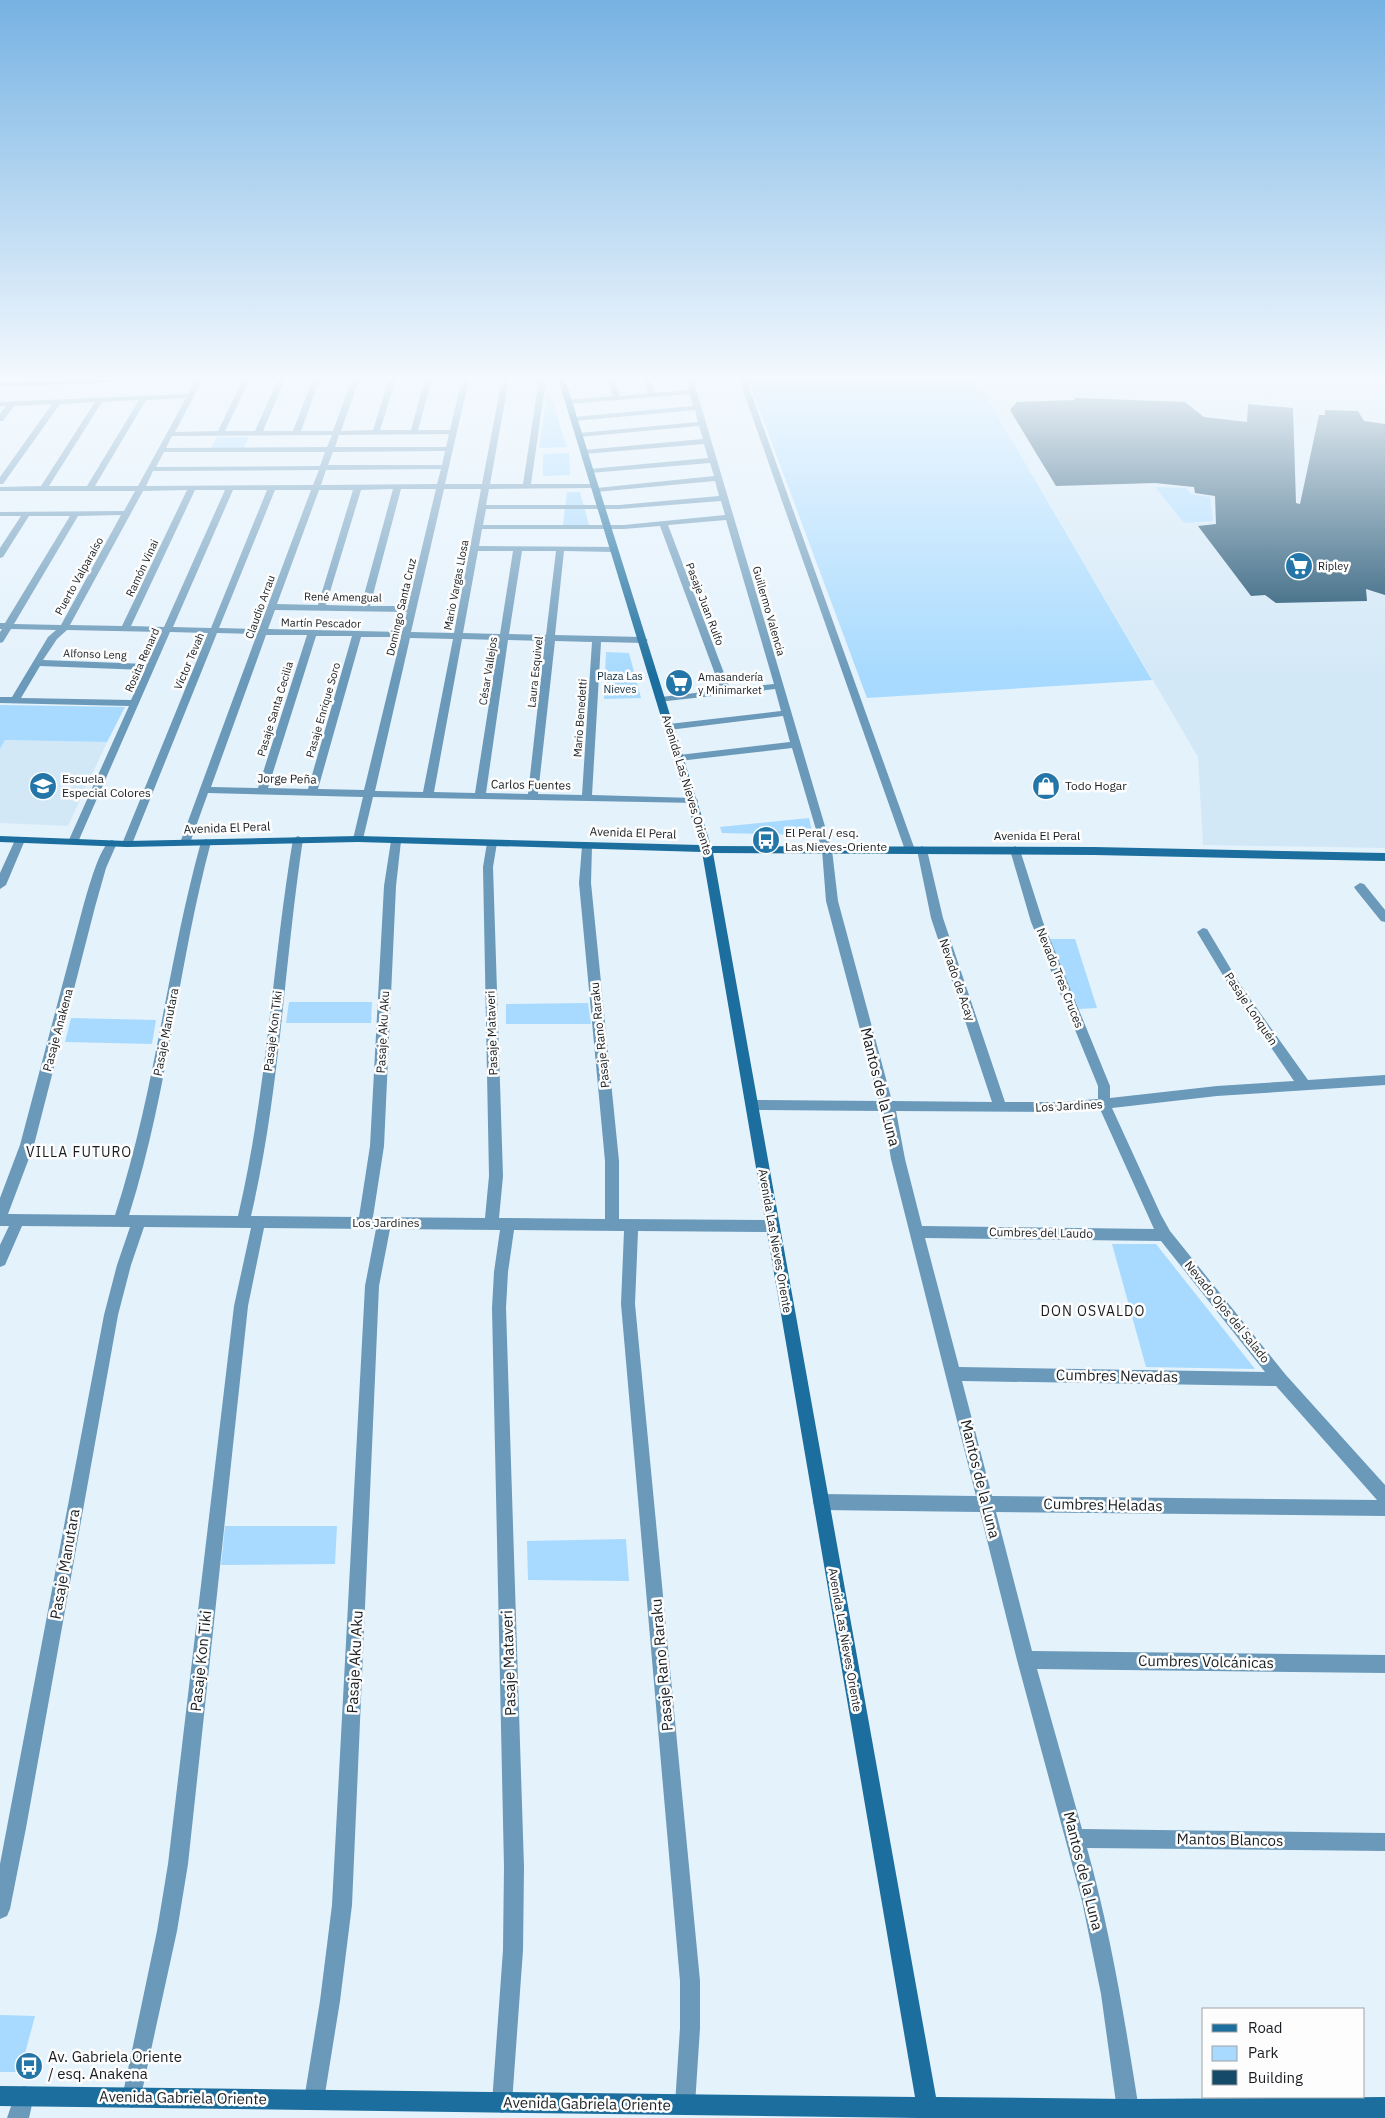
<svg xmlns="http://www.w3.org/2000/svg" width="1385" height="2118" font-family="'IBM Plex Sans',sans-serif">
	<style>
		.built { fill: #d3e8f7 }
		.green { fill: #a7dafe }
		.building { fill: #154a69 }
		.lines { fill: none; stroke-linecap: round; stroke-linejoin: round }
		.street { fill: #6a99b9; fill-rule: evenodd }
		.secondary { fill: #1b6e9d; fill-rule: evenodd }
		.labels { text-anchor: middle; stroke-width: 5; stroke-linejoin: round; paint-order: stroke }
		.far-poi-label { font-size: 11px; fill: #181d21; stroke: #fdfdfd; text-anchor: start }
		.far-street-label { font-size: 11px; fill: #181d21; stroke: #fdfdfd }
		.far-park-label { font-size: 11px; fill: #0f2e41; stroke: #fdfdfd }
		.poi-label { font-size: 12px; fill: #181d21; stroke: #fdfdfd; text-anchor: start }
		.street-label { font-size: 12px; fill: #181d21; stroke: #fdfdfd }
		.neighbourhood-label { font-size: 14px; letter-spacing: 1px; fill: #181d21; stroke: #fdfdfd }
		.near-street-label { font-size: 15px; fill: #181d21; stroke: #fdfdfd }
		.near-poi-label { font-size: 15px; fill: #181d21; stroke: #fdfdfd; text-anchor: start }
	</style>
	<rect width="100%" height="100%" fill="#e4f2fc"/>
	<g class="built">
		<path d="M976,379H1385V848L1203,845L1198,757Z"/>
		<path d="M5,740L107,742L68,826L0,823V749Z"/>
	</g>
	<g class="green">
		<path d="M748,379H976L1152,680L867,698Z"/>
		<path d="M548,389L567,447L539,448Z"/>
		<path d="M217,437H249L243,450H210Z"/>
		<path d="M569,453L570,475L543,476V454Z"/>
		<path d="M1155,487L1187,488L1190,494L1210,497L1213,521L1184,523Z"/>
		<path d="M567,492H580L589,525H563Z"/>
		<path d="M606,652L629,653L641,698L604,699Z"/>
		<path d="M0,705L125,707L107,742L5,740L0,749Z"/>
		<path d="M809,818L812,832L810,835L722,833L720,827Z"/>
		<path d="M1049,939H1075L1097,1008L1079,1009Z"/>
		<path d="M289,1002H372L371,1023H286Z"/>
		<path d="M588,1003L591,1024H506V1004Z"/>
		<path d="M71,1018L156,1020L152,1044L65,1042Z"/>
		<path d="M1112,1244H1156L1255,1369L1146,1367Z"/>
		<path d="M225,1526H337L335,1564L221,1565Z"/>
		<path d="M626,1539L629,1581L528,1580L527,1541Z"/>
		<path d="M0,2015L35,2016L20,2072H0Z"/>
	</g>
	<path class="building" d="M1076,398L1185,402L1204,417L1247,422L1248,404L1293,408L1296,503L1300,504L1319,415H1325V410L1358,411L1364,421L1385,424V595L1366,589L1367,601L1276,603L1265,595L1251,596L1198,526L1216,524L1215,496L1195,493L1194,487L1155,483L1056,486L1010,410L1017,402L1074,400Z"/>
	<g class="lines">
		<g class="street">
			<path d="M93,379H150L147,381L0,387V383Z"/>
			<path d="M196,379H203L175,432L218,431L243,379H250L225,431H255L278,379H285L263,431H293L313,379H320L301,431H333L352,379H359L341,431L373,430L389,379H396L380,430H411L425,379H432L418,430H450L462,379H469L445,484H482L502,379H509L490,484H523L539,379H546L531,484H597V488L714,476L710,463L590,473L586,471L590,469L708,458L704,444L584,454L580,452L584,450L703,439L699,426L579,437L575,435L579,433L698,422L695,410L574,421L570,419L574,417L693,406L690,394L569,404L565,402L566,400L613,396L607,379H614L620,396L648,393L643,379H650L655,393L689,390L686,379H693L832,850L838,901L892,1101L992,1102L931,918L917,850L922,846L927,850L943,918L1005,1102H1058L1098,1099V1086L1031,922L1010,850L1015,846L1020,850L1043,922L1110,1086V1098L1217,1086L1294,1081L1233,992L1197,932L1203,928L1207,929L1241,986L1308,1080L1385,1075V1085L1217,1096L1112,1108L1161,1215L1170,1231L1285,1374L1385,1485V1516L996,1512L1032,1651L1385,1655V1673L1037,1669L1082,1829L1385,1833V1851L1087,1848C1111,1934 1125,2021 1139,2110L1135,2117H1121L1117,2110L1101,1994L1082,1901L1017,1660L980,1512L821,1510L815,1508L813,1502L815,1496L821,1494L976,1496L891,1159L883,1111L752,1110L747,1109L746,1105L747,1101L752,1100L879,1101L826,901L822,850L792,748L679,761L674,758L679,755L790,742L783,716L669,730L664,727L669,724L781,711L775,689L658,702V698L661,697L721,690L660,526L624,529H482L479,546L617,547L618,549L614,552L564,551L555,635L643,637L648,640L643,643L601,642L592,795L693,798L697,799L698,801L697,803L373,797L363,839L358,842L353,839L363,797L208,793L190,843L189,845H181L180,843L257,634L217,633L132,844L131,846H123L122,844L208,633L170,632L78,842L77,844H69L68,842L129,706L0,703V697H12L48,637L56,630L11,629L3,642L0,643V632L2,629H0V623H5L70,516H29L3,557L0,558V548L21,516H0V512L124,511L135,491H0V487L41,486L95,402L60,404L3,484H0V477L52,404L14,406L3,421H0V414L6,406H0V402L188,394ZM186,398L138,486H95L146,400ZM139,400L87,486H49L102,402ZM449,434L446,447H335L339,435ZM332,435L327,447L166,448L172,436ZM445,451L442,465H328L333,452ZM164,452H325L320,466L156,467ZM441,469L437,484L321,485L326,470ZM319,470L313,485L146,486L153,471ZM715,481L719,496L619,505H486L489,489L593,488V492H596ZM393,489L361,606L326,605L361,490ZM401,489H436L408,606H370ZM444,489H481L454,633L411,632ZM187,490L122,626L70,625L143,491ZM195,490H225L164,627L131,626ZM233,490H267L211,628L173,627ZM275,490H311L259,629L219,628ZM319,490H353L318,605L277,604ZM721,501L725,515L624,525H483L486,509H619ZM121,515L61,625L14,624L78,516ZM726,520L774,684L730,689L668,525ZM478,551H513L500,634L463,633ZM522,551H556L546,635L509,634ZM275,610L407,612L402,632L268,629ZM67,630L162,632L147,664L43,660L57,639ZM266,635H307L258,788L211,787ZM316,636H352L308,789L268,788ZM361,637H401L364,790L318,789ZM410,638L453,639L423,792L375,791ZM462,639L499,640L475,793L434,792ZM508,640L545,641L528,794L486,793ZM555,641L592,642L582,795L538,794ZM40,666L145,670L131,700L21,698ZM1100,1109L1154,1229L922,1226L905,1159L896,1111L1058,1112ZM925,1238L1161,1241L1265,1372L959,1367ZM962,1381L1276,1386L1377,1500L992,1496Z"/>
			<path d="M739,379H746L915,850L914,852L910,854L905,850Z"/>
			<path d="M298,836L303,839C284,965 280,1092 251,1216L359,1217L370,1146L384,886L391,841L396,838L401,841L396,886L384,1146L373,1217L485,1218L489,1176L483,867L487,843L492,840L497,843L493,867L503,1176L499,1218L605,1219V1161L579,883L582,846L587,842L592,846L591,883L619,1161V1219L773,1220L778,1222L780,1226L778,1230L773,1232L638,1231L635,1304L700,1981V2028L695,2105L692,2112L685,2115L678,2112L675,2105L680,2028V1981L621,1304L624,1231L514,1230L508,1272L506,1308L524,1867L523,1950L512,2103L509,2110L502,2113L495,2110L492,2103L503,1950L504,1867L492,1308L494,1272L500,1230L390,1229L379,1286L352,1905L340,2001L324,2100L321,2107L314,2110L307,2107L304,2100L320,2001L332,1905L365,1286L376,1229L264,1228L248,1306L188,1864L177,1931L139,2105L132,2108L125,2105L122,2098L157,1931L168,1864L234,1306L251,1228L144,1227L131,1265L118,1315L26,1828L10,1909L7,1916L0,1919V1864L104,1315L117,1265L130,1227L22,1226L5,1265L0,1267V1245L9,1226H0V1198L20,1145L83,907C87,894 100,843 112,840L117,843L106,868L95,907L34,1145L8,1214L115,1215C155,1093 167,965 201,842L206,839L211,842C178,965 168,1093 129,1215L238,1216C267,1092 272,965 293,839Z"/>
			<path d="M20,837L25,840L6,885L0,889V873L15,840Z"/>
			<path d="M1360,883L1364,884L1385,910V922L1381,921L1356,890L1354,887Z"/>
			<path d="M24,2086L31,2089L34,2096L29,2118H7L17,2089Z"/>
		</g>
		<path class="secondary" d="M558,379H565L711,846L1094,847L1385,853V861L1094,855L713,853L936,2097L1128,2099L1385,2097V2118H918L0,2106V2086L915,2097L702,852L358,842L127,847L0,842V836L127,841L358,836L700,845Z"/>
	</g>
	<linearGradient id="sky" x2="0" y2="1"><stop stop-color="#76b2e3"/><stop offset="0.56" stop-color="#f3f9fe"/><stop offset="1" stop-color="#f3f9fe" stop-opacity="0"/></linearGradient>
	<rect width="1385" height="676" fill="url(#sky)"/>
	<defs>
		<g id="supermarket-disc" transform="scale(1.4375)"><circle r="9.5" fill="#2376a7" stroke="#fdfdfd"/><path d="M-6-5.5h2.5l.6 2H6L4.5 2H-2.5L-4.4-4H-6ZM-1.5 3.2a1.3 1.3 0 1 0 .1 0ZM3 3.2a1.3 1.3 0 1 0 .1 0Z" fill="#fff"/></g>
		<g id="school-disc" transform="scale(1.4375)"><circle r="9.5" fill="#2376a7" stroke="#fdfdfd"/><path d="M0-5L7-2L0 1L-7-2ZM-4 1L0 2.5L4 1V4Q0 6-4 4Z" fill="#fff"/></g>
		<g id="shop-disc" transform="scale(1.4375)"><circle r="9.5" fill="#2376a7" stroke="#fdfdfd"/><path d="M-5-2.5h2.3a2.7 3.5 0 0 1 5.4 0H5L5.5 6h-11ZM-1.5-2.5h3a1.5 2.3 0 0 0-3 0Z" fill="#fff"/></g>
		<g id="bus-disc" transform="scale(1.4375)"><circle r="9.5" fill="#2376a7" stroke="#fdfdfd"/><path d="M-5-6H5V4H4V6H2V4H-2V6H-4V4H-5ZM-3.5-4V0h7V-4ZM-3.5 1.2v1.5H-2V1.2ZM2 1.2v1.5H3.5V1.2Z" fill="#fff"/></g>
	</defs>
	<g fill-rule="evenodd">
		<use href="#supermarket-disc" x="1299" y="566"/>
		<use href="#supermarket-disc" x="679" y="683"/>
		<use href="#school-disc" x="43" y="786"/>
		<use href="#shop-disc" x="1046" y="786"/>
		<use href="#bus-disc" x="766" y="840"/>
		<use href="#bus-disc" x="29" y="2066"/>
	</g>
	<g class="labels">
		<g class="far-poi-label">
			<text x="1318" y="570">Ripley</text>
			<text x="698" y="681">Amasandería<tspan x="698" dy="13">y Minimarket</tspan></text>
		</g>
		<g class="far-street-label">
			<text transform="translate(142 568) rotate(-65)" y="4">Ramón Vinai</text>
			<text transform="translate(79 576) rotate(-61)" y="4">Puerto Valparaíso</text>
			<text transform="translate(456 585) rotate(-79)" y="4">Mario Vargas Llosa</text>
			<text transform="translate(343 597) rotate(1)" y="4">René Amengual</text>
			<text transform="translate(705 604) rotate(69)" y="4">Pasaje Juan Rulfo</text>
			<text transform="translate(260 607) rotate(-70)" y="4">Claudio Arrau</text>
			<text transform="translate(401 607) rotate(-77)" y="4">Domingo Santa Cruz</text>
			<text transform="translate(769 611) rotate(74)" y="4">Guillermo Valencia</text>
			<text transform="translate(321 623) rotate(1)" y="4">Martín Pescador</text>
			<text transform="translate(95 654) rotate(2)" y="4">Alfonso Leng</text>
			<text transform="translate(142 660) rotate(-66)" y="4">Rosita Renard</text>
			<text transform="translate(189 661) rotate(-67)" y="4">Víctor Tevah</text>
			<text transform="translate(488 671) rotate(-81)" y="4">César Vallejos</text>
			<text transform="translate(535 672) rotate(-84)" y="4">Laura Esquivel</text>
			<text transform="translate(275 709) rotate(-73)" y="4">Pasaje Santa Cecilia</text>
			<text transform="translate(323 710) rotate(-74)" y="4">Pasaje Enrique Soro</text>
			<text transform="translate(580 718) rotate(-86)" y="4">Mario Benedetti</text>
		</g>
		<g class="far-park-label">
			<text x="620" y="680">Plaza Las<tspan x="620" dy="13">Nieves</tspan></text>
		</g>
		<g class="poi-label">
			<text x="62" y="783">Escuela<tspan x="62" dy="14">Especial Colores</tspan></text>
			<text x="1065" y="790">Todo Hogar</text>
			<text x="785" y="837">El Peral / esq.<tspan x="785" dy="14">Las Nieves-Oriente</tspan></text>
		</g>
		<g class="street-label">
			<text transform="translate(287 779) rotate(1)" y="4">Jorge Peña</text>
			<text transform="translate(531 785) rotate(1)" y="4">Carlos Fuentes</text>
			<text transform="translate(687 785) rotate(73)" y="4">Avenida Las Nieves Oriente</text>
			<text transform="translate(227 828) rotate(-2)" y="4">Avenida El Peral</text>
			<text transform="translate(633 833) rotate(2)" y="4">Avenida El Peral</text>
			<text x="1037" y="840">Avenida El Peral</text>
			<text transform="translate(1060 978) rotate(68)" y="4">Nevado Tres Cruces</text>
			<text transform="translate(957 980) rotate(71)" y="4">Nevado de Acay</text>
			<text transform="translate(1251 1009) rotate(56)" y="4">Pasaje Lonquén</text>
			<text transform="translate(58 1030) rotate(-75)" y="4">Pasaje Anakena</text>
			<text transform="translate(273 1031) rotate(-83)" y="4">Pasaje Kon Tiki</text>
			<text transform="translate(166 1032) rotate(-79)" y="4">Pasaje Manutara</text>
			<text transform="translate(383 1032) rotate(-87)" y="4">Pasaje Aku Aku</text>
			<text transform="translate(492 1033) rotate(-92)" y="4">Pasaje Mataveri</text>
			<text transform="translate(600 1035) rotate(-96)" y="4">Pasaje Rano Raraku</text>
			<text transform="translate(1069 1106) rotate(-3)" y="4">Los Jardines</text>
			<text x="386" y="1227">Los Jardines</text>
			<text transform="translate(1041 1233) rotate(1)" y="4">Cumbres del Laudo</text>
			<text transform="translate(775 1241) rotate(80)" y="4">Avenida Las Nieves Oriente</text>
			<text transform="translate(1227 1312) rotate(51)" y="4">Nevado Ojos del Salado</text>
			<text transform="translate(845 1640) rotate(80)" y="4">Avenida Las Nieves Oriente</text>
		</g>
		<g class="neighbourhood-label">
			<text x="79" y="1157">VILLA FUTURO</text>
			<text x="1093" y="1316">DON OSVALDO</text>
		</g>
		<g class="near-street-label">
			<text transform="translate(880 1087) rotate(76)" y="5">Mantos de la Luna</text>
			<text transform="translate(1117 1376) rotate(1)" y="5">Cumbres Nevadas</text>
			<text transform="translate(980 1479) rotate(76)" y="5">Mantos de la Luna</text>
			<text transform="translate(1103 1505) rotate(1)" y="5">Cumbres Heladas</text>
			<text transform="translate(65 1564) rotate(-80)" y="5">Pasaje Manutara</text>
			<text transform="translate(201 1661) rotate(-84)" y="5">Pasaje Kon Tiki</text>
			<text transform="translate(355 1662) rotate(-87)" y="5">Pasaje Aku Aku</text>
			<text transform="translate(1206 1662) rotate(1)" y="5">Cumbres Volcánicas</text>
			<text transform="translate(509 1663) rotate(-92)" y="5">Pasaje Mataveri</text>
			<text transform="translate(662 1665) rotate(-95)" y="5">Pasaje Rano Raraku</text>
			<text transform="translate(1230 1840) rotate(1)" y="5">Mantos Blancos</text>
			<text transform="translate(1083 1871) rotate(76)" y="5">Mantos de la Luna</text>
			<text transform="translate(183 2098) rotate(1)" y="5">Avenida Gabriela Oriente</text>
			<text transform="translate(587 2104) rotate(1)" y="5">Avenida Gabriela Oriente</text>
		</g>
		<g class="near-poi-label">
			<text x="48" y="2062">Av. Gabriela Oriente<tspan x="48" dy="17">/ esq. Anakena</tspan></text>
		</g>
	</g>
	<rect x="1202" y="2008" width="162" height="90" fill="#fdfdfd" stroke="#a1a3a5"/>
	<rect x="1212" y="2024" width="25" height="8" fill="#1b6e9d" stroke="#a1a3a5"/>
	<text x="1248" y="2033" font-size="15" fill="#181d21">Road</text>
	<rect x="1212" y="2046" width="25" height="15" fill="#a7dafe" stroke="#a1a3a5"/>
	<text x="1248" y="2058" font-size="15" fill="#181d21">Park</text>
	<rect x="1212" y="2070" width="25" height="15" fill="#154a69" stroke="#a1a3a5"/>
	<text x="1248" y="2083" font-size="15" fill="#181d21">Building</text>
</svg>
